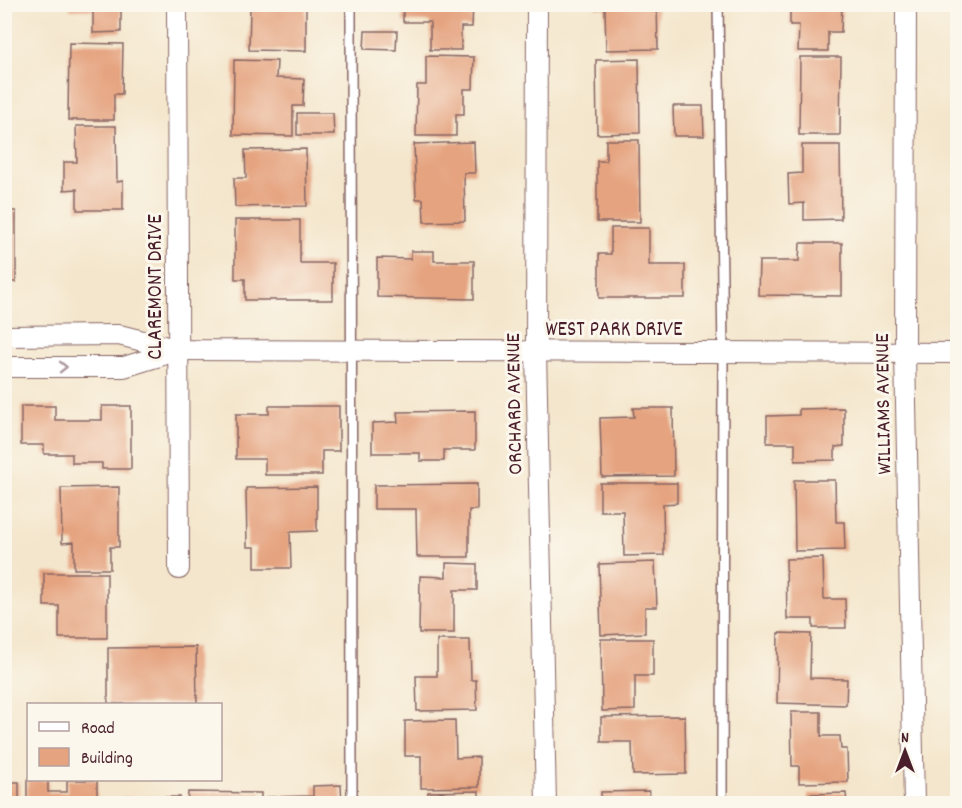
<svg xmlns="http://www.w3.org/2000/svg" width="962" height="808" font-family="Dekko,sans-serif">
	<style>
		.building { fill: #e5a37f }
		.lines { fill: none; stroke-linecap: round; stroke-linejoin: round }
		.service-casing { stroke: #866563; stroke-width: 12 }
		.minor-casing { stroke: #866563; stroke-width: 22 }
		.service { stroke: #fff; stroke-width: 9 }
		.minor { stroke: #fff; stroke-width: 20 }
		.oneway { stroke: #ae9aa0 }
		.labels { text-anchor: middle; stroke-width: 6; stroke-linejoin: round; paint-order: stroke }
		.street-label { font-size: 21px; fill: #4a1f2b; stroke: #fbf7ec }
	</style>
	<rect width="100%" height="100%" fill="#fbf7ec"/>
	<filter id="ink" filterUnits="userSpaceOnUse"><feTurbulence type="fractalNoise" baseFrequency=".0167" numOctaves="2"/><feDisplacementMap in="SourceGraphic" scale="12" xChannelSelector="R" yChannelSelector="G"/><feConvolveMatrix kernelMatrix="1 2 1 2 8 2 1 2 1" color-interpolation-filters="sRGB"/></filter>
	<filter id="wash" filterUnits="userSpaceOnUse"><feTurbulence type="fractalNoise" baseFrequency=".008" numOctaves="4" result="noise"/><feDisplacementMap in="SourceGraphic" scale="24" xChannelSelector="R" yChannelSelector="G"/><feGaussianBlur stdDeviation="1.35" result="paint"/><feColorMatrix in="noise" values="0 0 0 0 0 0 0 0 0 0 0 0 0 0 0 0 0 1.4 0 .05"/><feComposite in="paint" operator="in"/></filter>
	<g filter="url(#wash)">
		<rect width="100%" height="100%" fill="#f4e6cc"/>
		<g id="blocks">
			<g class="building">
				<path d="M70,4H121V32L93,33V10H70Z"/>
				<path d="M234,4H306V51L249,50L250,8H234Z"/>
				<path d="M403,4H473L472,27H461V50H430V22H403Z"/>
				<path d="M596,4H657L658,49L606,50L605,8H596Z"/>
				<path d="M790,4H842L841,32H828V51H798L799,25H790Z"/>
				<path d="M365,31H397L396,50L364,49Z"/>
				<path d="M69,43L123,44L122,94H114V120H68Z"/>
				<path d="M426,56L474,57L473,89H464V114H456V136H416L417,85H426Z"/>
				<path d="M800,57H841L840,135H799Z"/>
				<path d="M639,59L640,133L597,134L596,60Z"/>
				<path d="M234,60L277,61L276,78L304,79L303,106H293V136L233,135Z"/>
				<path d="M673,106H703L704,136H674Z"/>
				<path d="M297,113H333L334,135H297Z"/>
				<path d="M76,126H116L117,182L123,181V210H77V189L64,190V162H77Z"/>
				<path d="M606,140H639L640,222H597V161H606Z"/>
				<path d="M474,142L475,173H464L465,221L424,222L423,199H416L414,144Z"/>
				<path d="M802,145H840L841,219L804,220V203L789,204L788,174L802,173Z"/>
				<path d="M306,149L307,206L235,207L234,178H246L245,150Z"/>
				<rect x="4" y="211" width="12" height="71"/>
				<path d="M235,220H300V263H333V300H245V279H235Z"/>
				<path d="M611,228H649V265H685V298H599V254H611Z"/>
				<path d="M800,243H842V296L758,295L759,261H799Z"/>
				<path d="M411,251H434V261H474V299L377,297V258L411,259Z"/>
				<path d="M21,406H55V420H102V406H131V469H102V463H72V454H44V445H21Z"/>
				<path d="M269,406H339V451H322V475H265V459H236V414H269Z"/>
				<path d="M633,408H673L674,476L602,477L600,418L634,417Z"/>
				<path d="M844,408V446L835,447V460L795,461V443H767V416L799,415V409Z"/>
				<path d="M475,411V450H444V461H420V453H372V423L398,422L397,412Z"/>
				<path d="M794,480H835L836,522H844L845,550L795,551Z"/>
				<path d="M600,483H677V503L663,504L664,555L624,556L623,511H600Z"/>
				<path d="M477,484V510H469V557H417L416,509H374V485Z"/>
				<path d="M119,487V547H110V569H74V542L62,543L61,488Z"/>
				<path d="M317,487V531L290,532L291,568H255V547H247L246,488Z"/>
				<path d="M823,558L824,599H845L846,628H813V619H787L786,559Z"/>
				<path d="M655,562L657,607H645V633L601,635L599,564Z"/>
				<path d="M446,563L477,564V590H454V633H419L420,576L446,577Z"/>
				<path d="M44,573H107V638H59V606H44Z"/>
				<path d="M4,592H7L6,617H4Z"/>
				<path d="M778,633L811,634L810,678L847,679L846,705L777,703Z"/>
				<path d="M601,639H653V676H635V710L602,711Z"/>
				<path d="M437,640H470L471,680H476L477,710L417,711L416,676H437Z"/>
				<path d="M196,647L197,704H108V648Z"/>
				<path d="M791,712H821V736H840L841,749H847L848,782L799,783V766H792Z"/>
				<path d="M685,716L686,774L633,775L632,742H601V717Z"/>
				<path d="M455,720L456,758L479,757V787L421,788V756H405V721Z"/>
				<path d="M27,780H48V792H67V780H97V804H27Z"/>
				<rect x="4" y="782" width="15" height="22"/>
				<path d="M341,785L342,804H267V797L313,796V786Z"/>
				<path d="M479,791V804H428V792Z"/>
				<path d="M649,791V804H601V792Z"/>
				<path d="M188,792L261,793V804H187Z"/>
				<path d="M846,793L847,804H808V794Z"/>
				<rect x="121" y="797" width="59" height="7"/>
			</g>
		</g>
	</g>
	<g filter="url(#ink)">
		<use href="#blocks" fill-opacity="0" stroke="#866563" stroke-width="1.5"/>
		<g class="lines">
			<g class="service-casing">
				<g id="service">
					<path d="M351,4L352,804"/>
					<path d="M718,4L723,352L722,804"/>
				</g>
			</g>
			<g class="minor-casing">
				<g id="minor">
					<path d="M177,4L179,569"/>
					<path d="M537,4L536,351L546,804"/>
					<path d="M906,4L905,353L914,804"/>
					<path d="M4,336L119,335L179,350L958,353"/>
					<path d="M4,367H124L179,350"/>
				</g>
			</g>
			<use href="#service" class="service"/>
			<use href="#minor" class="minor"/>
		</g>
		<defs><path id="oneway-chevron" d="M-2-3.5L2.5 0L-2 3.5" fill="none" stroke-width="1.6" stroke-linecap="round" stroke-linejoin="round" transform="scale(1.5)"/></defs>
		<use class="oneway" href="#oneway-chevron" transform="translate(63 367)"/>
	</g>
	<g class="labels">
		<g class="street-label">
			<text transform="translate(154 287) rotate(-90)" y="7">CLAREMONT DRIVE</text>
			<text x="614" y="335">WEST PARK DRIVE</text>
			<text transform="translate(513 404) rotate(-91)" y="7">ORCHARD AVENUE</text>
			<text transform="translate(882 404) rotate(-91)" y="7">WILLIAMS AVENUE</text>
		</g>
	</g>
	<rect width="962" height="808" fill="none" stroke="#fbf7ec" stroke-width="24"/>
	<rect x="27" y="703" width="195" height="78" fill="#fbf7ec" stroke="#b4a19f" stroke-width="1.5"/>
	<rect x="39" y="722" width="30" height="9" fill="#ffffff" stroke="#b4a19f" stroke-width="1.5"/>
	<text x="81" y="733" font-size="18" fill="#4a1f2b">Road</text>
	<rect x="39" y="748" width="30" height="18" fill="#e5a37f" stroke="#b4a19f" stroke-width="1.5"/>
	<text x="81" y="763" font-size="18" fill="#4a1f2b">Building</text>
	<g transform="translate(905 751)" stroke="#fbf7ec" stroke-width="4.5" paint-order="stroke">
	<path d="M0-4.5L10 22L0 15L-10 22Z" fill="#4a1f2b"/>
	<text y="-9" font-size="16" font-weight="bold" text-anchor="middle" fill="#4a1f2b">N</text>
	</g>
</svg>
